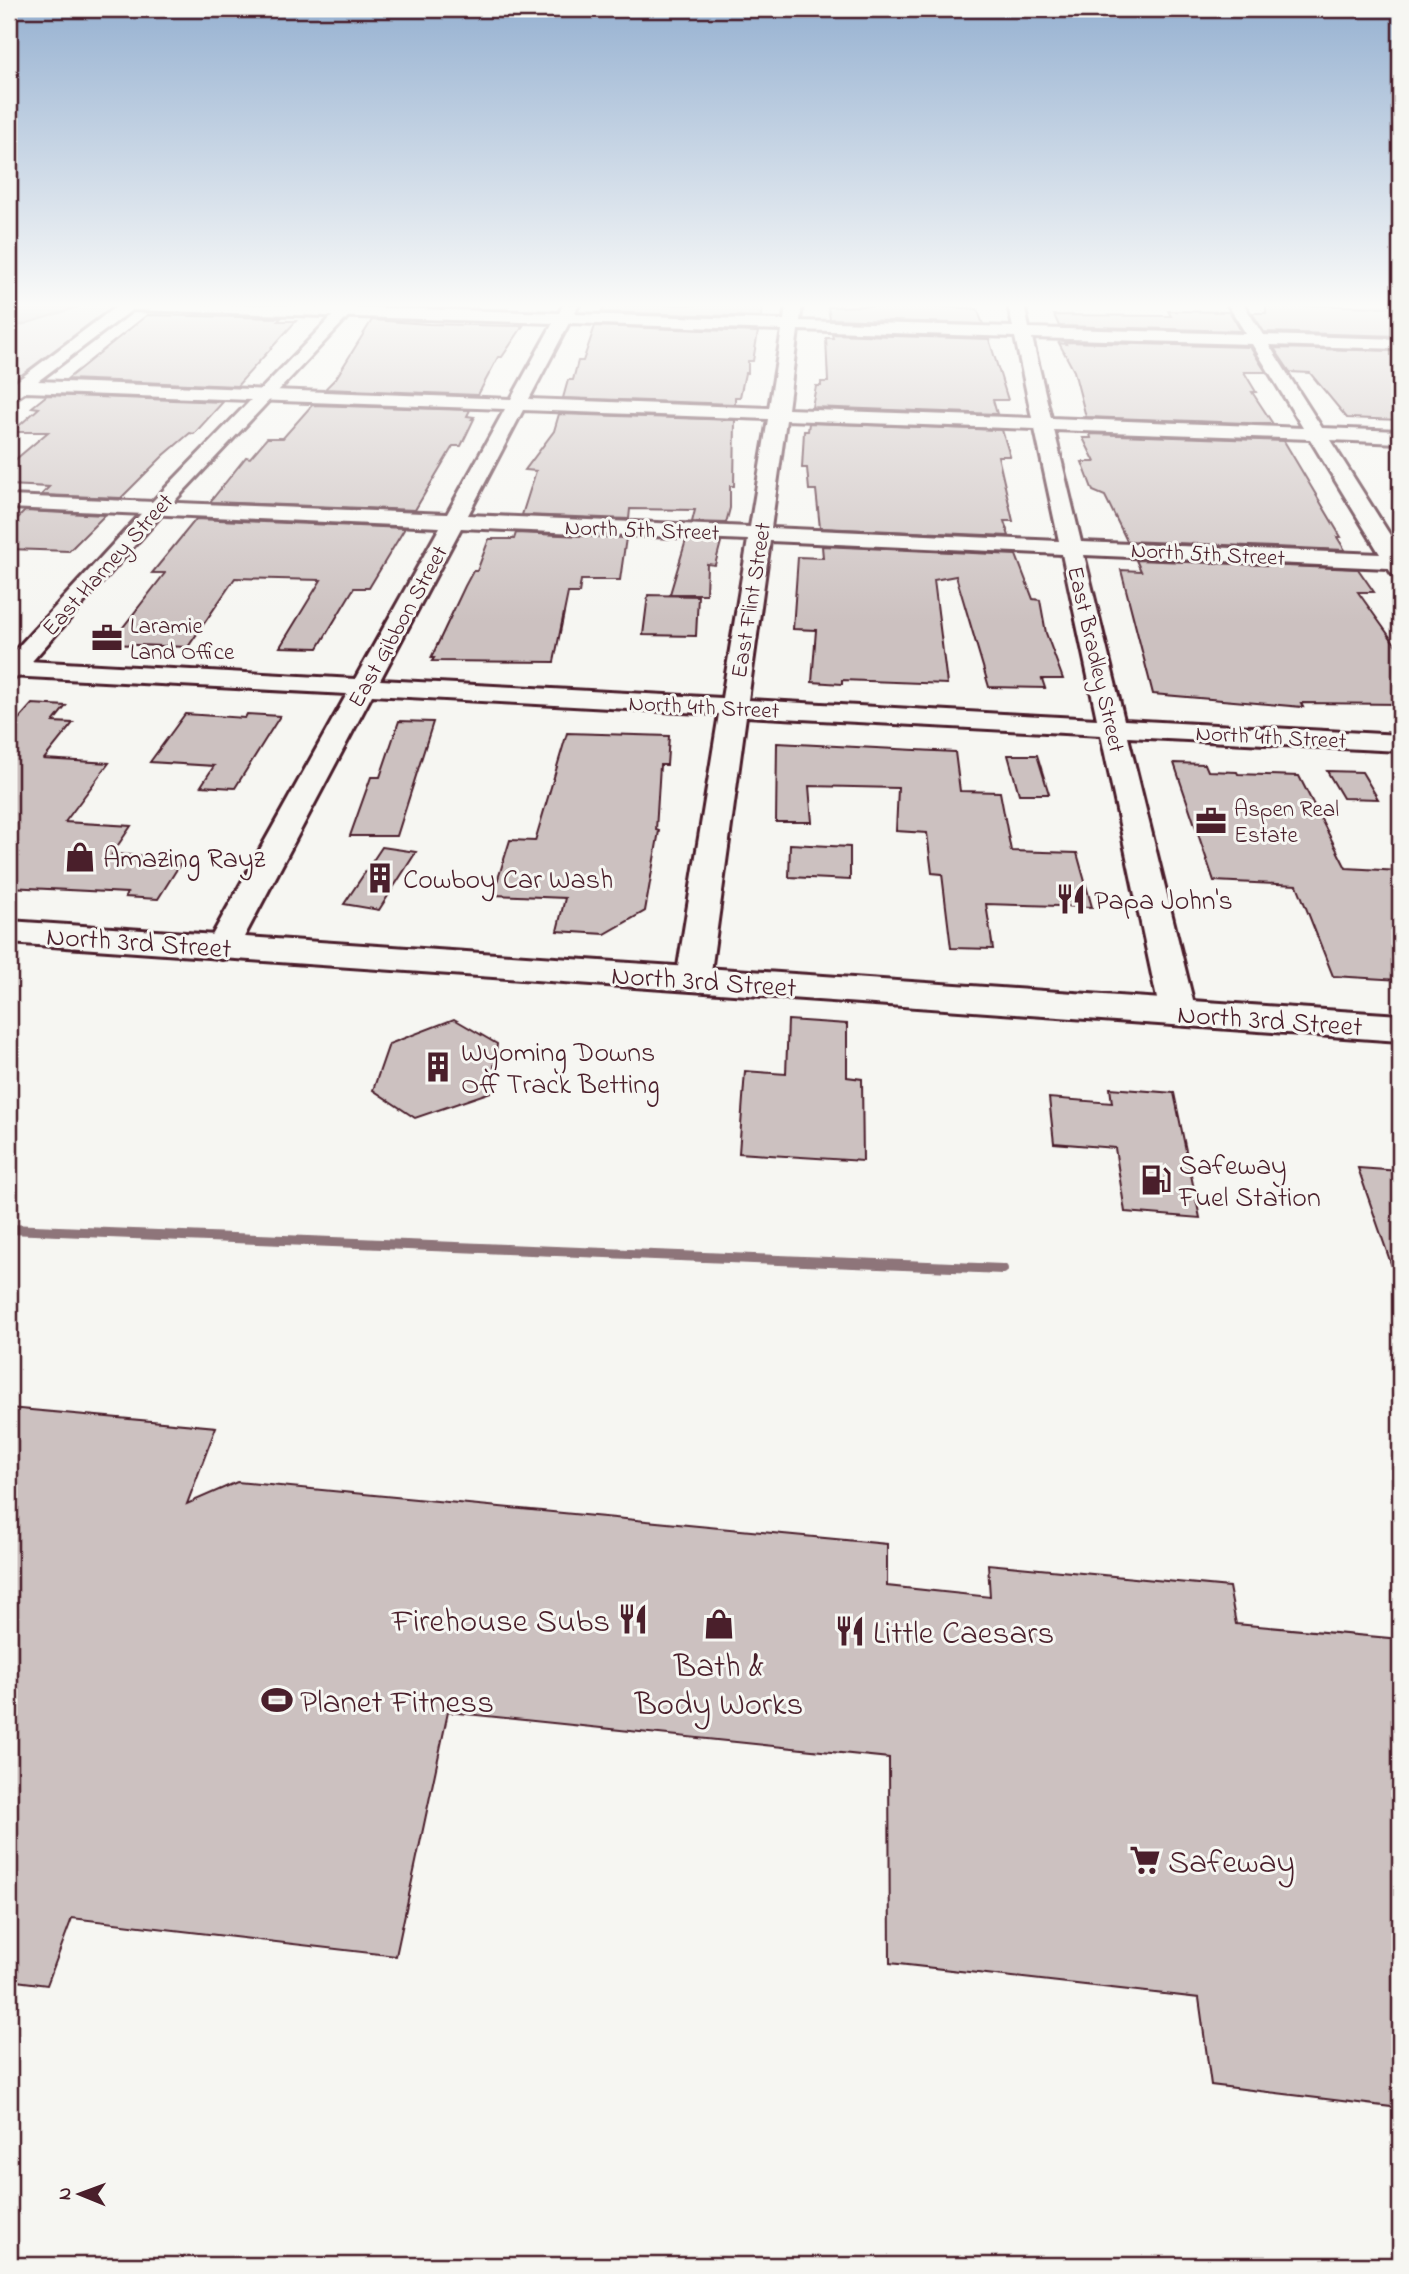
<svg xmlns="http://www.w3.org/2000/svg" width="1409" height="2274" font-family="'Indie Flower',sans-serif">
	<style>
		.green { fill: #ddd6d5; stroke: #947a80; stroke-width: 2 }
		.water { fill: #bbadae; stroke: #8e747a; stroke-width: 2 }
		.lines { fill: none; stroke-linecap: round; stroke-linejoin: round }
		.stream { stroke: #8e747a; stroke-width: 10 }
		.building { fill: #ccc1c0; stroke: #4a1f2b; stroke-width: 2 }
		.minor-casing { stroke: #4a1f2b; stroke-width: 6 }
		.major-casing { stroke: #4a1f2b; stroke-width: 6 }
		.minor { fill: #f6f6f2; fill-rule: evenodd }
		.major { fill: #f6f6f2; fill-rule: evenodd }
		.labels { text-anchor: middle; stroke-width: 6; stroke-linejoin: round; paint-order: stroke }
		.far-street-label { font-size: 23px; fill: #4a1f2b; stroke: #f6f6f2 }
		.far-poi-label { font-size: 23px; fill: #4a1f2b; stroke: #f6f6f2; text-anchor: start }
		.poi-label { font-size: 28px; fill: #4a1f2b; stroke: #f6f6f2; text-anchor: start }
		.street-label { font-size: 28px; fill: #4a1f2b; stroke: #f6f6f2 }
		.near-poi-label { font-size: 33px; fill: #4a1f2b; stroke: #f6f6f2; text-anchor: start }
	</style>
	<rect width="100%" height="100%" fill="#f6f6f2"/>
	<filter id="ink" filterUnits="userSpaceOnUse"><feTurbulence type="fractalNoise" baseFrequency=".0143" numOctaves="2"/><feDisplacementMap in="SourceGraphic" scale="14" xChannelSelector="R" yChannelSelector="G"/><feConvolveMatrix kernelMatrix="1 2 1 2 8 2 1 2 1" color-interpolation-filters="sRGB"/></filter>
	<g filter="url(#ink)">
		<path class="green" d="M9,305H117L9,385Z"/>
		<path class="water" d="M9,305H85L9,329Z"/>
		<g class="lines">
			<path class="stream" d="M9,1229L1003,1269"/>
		</g>
		<g class="building">
			<path d="M605,305H763L761,317L601,312Z"/>
			<path d="M919,305L977,309L983,324L830,319L828,307Z"/>
			<path d="M1266,305L1400,307V336L1264,332L1252,313H1266Z"/>
			<path d="M1168,311L1230,312L1241,331L1059,326L1054,315L1171,316Z"/>
			<path d="M147,315L281,318L278,321H296L237,386L67,379Z"/>
			<path d="M372,320L429,324L523,326L502,357H498L478,395L325,389L336,378Z"/>
			<path d="M595,326L758,332L753,361H748V373H745L740,397H735V404L563,398L568,380H573L578,361H583Z"/>
			<path d="M832,334L989,339L1008,400H993L997,414L812,407L816,386H821V382H828L826,338H833Z"/>
			<path d="M1065,342L1250,347L1266,372H1244L1256,392H1252L1273,424L1086,417L1074,371L1059,343L1066,344Z"/>
			<path d="M1274,348L1400,351V420L1347,418L1310,373L1290,372Z"/>
			<path d="M47,395L223,402L194,434L190,433L163,456L121,498L41,495L49,487L9,485V465L48,432H12L39,408L32,407Z"/>
			<path d="M312,405L470,410L467,416L474,417L472,419H474L461,446H453L415,510L210,502L246,457L250,458L267,438H283Z"/>
			<path d="M559,414L735,420L734,486H730V508L726,523L692,522L695,510L630,509L629,519L522,515L536,471L525,470L554,431Z"/>
			<path d="M809,423L1002,430L1010,456H998L1013,521H1004L1009,536L820,528L816,490H809L807,468H802L804,431H808Z"/>
			<path d="M1090,434L1284,441L1341,537H1337L1345,550L1127,541L1105,496L1093,491L1082,462H1095L1083,438H1091Z"/>
			<path d="M25,511L105,515L69,551L9,549V527Z"/>
			<path d="M196,519L405,528L369,588H354L318,648L280,647L321,580L235,578L188,647L110,644L165,573H152Z"/>
			<path d="M516,533L626,538L620,580H581L579,593H568L554,662L432,661L434,658H431L465,586L473,571H477L489,539H514Z"/>
			<path d="M686,540L721,542L715,565L707,564L706,594H670Z"/>
			<path d="M822,546L1016,555L1033,599L1040,600L1046,633L1063,679H1042L1045,688L989,687L956,576L934,580L947,684L842,680V684L812,682L816,630L793,629L798,557L823,558Z"/>
			<path d="M1136,560L1358,569L1374,592H1358L1400,651V704L1301,703L1303,707L1153,694L1121,570L1141,571Z"/>
			<path d="M648,595L698,596L696,636L643,635Z"/>
			<path d="M32,704L66,706L53,722L73,723L44,759L109,763L65,822L131,826L112,854L184,858L158,899L125,897L127,893L9,887V730Z"/>
			<path d="M185,714L245,718L247,714L280,716L235,788L201,786L214,766L150,762Z"/>
			<path d="M399,721L433,722L397,836H350L371,777H380Z"/>
			<path d="M567,733L669,736L667,765H660L656,830L659,831L645,911L605,934L557,931L565,898L493,895L510,840L535,841Z"/>
			<path d="M777,743L955,752L960,791L1000,792L1011,851L1077,853L1092,907L986,904L993,949L951,948L942,874L932,873L927,833L896,831L898,788L809,786L812,822H776Z"/>
			<path d="M1008,755H1037L1049,794H1019Z"/>
			<path d="M1174,763L1205,764L1208,771L1237,772L1238,774L1299,776L1346,868L1400,871V980L1333,976L1297,885L1214,881Z"/>
			<path d="M1327,771L1362,772L1378,799L1343,798Z"/>
			<path d="M790,844L850,847V880L789,877Z"/>
			<path d="M382,847L416,852L379,910L344,904Z"/>
			<path d="M454,1019L497,1044L491,1092L415,1118L373,1090L389,1044Z"/>
			<path d="M788,1020L847,1024V1077L862,1079L863,1161L739,1153L745,1071L786,1074Z"/>
			<path d="M1110,1088L1174,1093L1200,1218L1125,1212L1115,1148L1054,1143L1049,1098L1112,1103Z"/>
			<path d="M1358,1168L1400,1171V1277L1396,1278Z"/>
			<path d="M9,1408L216,1427L187,1504L237,1482L887,1544V1586L990,1597L988,1564L1229,1587L1236,1624L1400,1639V2108L1211,2085L1199,1998L890,1963L889,1758L448,1712L396,1956L72,1918L47,1985L9,1980Z"/>
		</g>
		<g class="lines">
			<g class="minor-casing">
				<path id="minor" d="M118,305H273L559,313L563,305H579L574,314L784,320L786,305H802L800,321L1013,327L1008,305H1024L1029,328L1246,334L1228,305H1244L1263,335L1400,339V349L1269,345L1322,428L1400,431V443L1330,440L1400,551V576L1392,574L1388,568L1084,555L1124,720L1400,735V751L1128,737L1196,1013L1190,1022L1178,1025L1166,1022L1160,1013L1101,735L746,716L710,979L705,987L693,991L681,987L676,979L719,714L372,695L234,956L222,959L210,956L205,948L347,694L9,676V660L355,679L440,527L9,508V496L447,514L505,409L25,392L19,396H9V387ZM132,310L553,323L511,399L38,381ZM569,323L782,330L769,408L529,399ZM798,330L1015,337L1032,418L788,409ZM1032,338L1252,344L1303,428L1051,418ZM523,410L768,419L750,527L468,515ZM786,420L1035,429L1059,541L771,528ZM1054,430L1310,439L1380,554L1081,542ZM461,528L748,540L722,698L380,680ZM770,541L1062,554L1097,719L748,700Z"/>
			</g>
			<g class="major-casing">
				<g id="major">
					<path d="M343,305H359L164,512L18,677L9,680V657L150,504Z"/>
					<path d="M9,921L1400,1015V1041L9,943Z"/>
				</g>
			</g>
			<use href="#minor" class="minor"/>
			<use href="#major" class="major"/>
		</g>
	</g>
	<linearGradient id="sky" x2="0" y2="1"><stop stop-color="#96b1d1"/><stop offset="0.49" stop-color="#fbfbf9"/><stop offset="1" stop-color="#fbfbf9" stop-opacity="0"/></linearGradient>
	<rect width="1409" height="623" fill="url(#sky)"/>
	<defs>
		<g id="office-bare" transform="scale(2.415)"><path d="M-6-3h4V-5.5h4V-3h4V5H-6ZM-1-4.5V-3h2v-1.5ZM-6 0V1H6V0Z" fill="#4a1f2b" stroke="#f6f6f2" stroke-width="2.5" paint-order="stroke"/></g>
		<g id="shop-bare" transform="scale(2.415)"><path d="M-5-2.5h2.3a2.7 3.5 0 0 1 5.4 0H5L5.5 6h-11ZM-1.5-2.5h3a1.5 2.3 0 0 0-3 0Z" fill="#4a1f2b" stroke="#f6f6f2" stroke-width="2.5" paint-order="stroke"/></g>
		<g id="building-bare" transform="scale(2.415)"><path d="M-4-6H4V6H1V3H-1V6H-4ZM-2.5-4.3h1.7v1.8h-1.7ZM.8-4.3h1.7v1.8H.8ZM-2.5-1h1.7V.8h-1.7ZM.8-1h1.7V.8H.8Z" fill="#4a1f2b" stroke="#f6f6f2" stroke-width="2.5" paint-order="stroke"/></g>
		<g id="restaurant-bare" transform="scale(2.415)"><path d="M-5-6h1v4h1v-4h1v4h1v-4h1v5L-1.5 .5V6h-2V.5L-5-1ZM5-6V6H3V1.5H1.5Q1.5-4 5-6Z" fill="#4a1f2b" stroke="#f6f6f2" stroke-width="2.5" paint-order="stroke"/></g>
		<g id="fuel-bare" transform="scale(2.415)"><path d="M-5.5-6h7V0h2V4h1.3V-2.5L3-4.5l.8-.8L6-3V5H2.5V1h-1V6h-7ZM-4.2-4.7v3.2H.2V-4.7Z" fill="#4a1f2b" stroke="#f6f6f2" stroke-width="2.5" paint-order="stroke"/></g>
		<g id="stadium-bare" transform="scale(2.415)"><path d="M0-5a6.5 5 0 1 0 0 10a6.5 5 0 1 0 0-10ZM-3.5-1.8h7v3.6h-7Z" fill="#4a1f2b" stroke="#f6f6f2" stroke-width="2.5" paint-order="stroke"/></g>
		<g id="supermarket-bare" transform="scale(2.415)"><path d="M-6-5.5h2.5l.6 2H6L4.5 2H-2.5L-4.4-4H-6ZM-1.5 3.2a1.3 1.3 0 1 0 .1 0ZM3 3.2a1.3 1.3 0 1 0 .1 0Z" fill="#4a1f2b" stroke="#f6f6f2" stroke-width="2.5" paint-order="stroke"/></g>
	</defs>
	<g fill-rule="evenodd">
		<use href="#office-bare" x="107" y="638"/>
		<use href="#office-bare" x="1211" y="821"/>
		<use href="#shop-bare" x="80" y="857"/>
		<use href="#building-bare" x="380" y="878"/>
		<use href="#restaurant-bare" x="1071" y="899"/>
		<use href="#building-bare" x="438" y="1067"/>
		<use href="#fuel-bare" x="1156" y="1180"/>
		<use href="#restaurant-bare" x="633" y="1619"/>
		<use href="#shop-bare" x="719" y="1624"/>
		<use href="#restaurant-bare" x="850" y="1631"/>
		<use href="#stadium-bare" x="277" y="1700"/>
		<use href="#supermarket-bare" x="1145" y="1860"/>
	</g>
	<g class="labels">
		<g class="far-street-label">
			<text transform="translate(642 529) rotate(2)" y="8">North 5th Street</text>
			<text transform="translate(1208 553) rotate(3)" y="8">North 5th Street</text>
			<text transform="translate(107 564) rotate(-48)" y="8">East Harney Street</text>
			<text transform="translate(750 600) rotate(-81)" y="8">East Flint Street</text>
			<text transform="translate(397 626) rotate(-61)" y="8">East Gibbon Street</text>
			<text transform="translate(1097 659) rotate(77)" y="8">East Bradley Street</text>
			<text transform="translate(704 706) rotate(3)" y="8">North 4th Street</text>
			<text transform="translate(1271 736) rotate(3)" y="8">North 4th Street</text>
		</g>
		<g class="far-poi-label">
			<text x="130" y="633">Laramie<tspan x="130" dy="26">Land Office</tspan></text>
			<text x="1234" y="816">Aspen Real<tspan x="1234" dy="26">Estate</tspan></text>
		</g>
		<g class="poi-label">
			<text x="103" y="867">Amazing Rayz</text>
			<text x="403" y="888">Cowboy Car Wash</text>
			<text x="1094" y="909">Papa John's</text>
			<text x="461" y="1061">Wyoming Downs<tspan x="461" dy="32">Off Track Betting</tspan></text>
			<text x="1179" y="1174">Safeway<tspan x="1179" dy="32">Fuel Station</tspan></text>
		</g>
		<g class="street-label">
			<text transform="translate(139 941) rotate(4)" y="10">North 3rd Street</text>
			<text transform="translate(704 980) rotate(4)" y="10">North 3rd Street</text>
			<text transform="translate(1270 1019) rotate(4)" y="10">North 3rd Street</text>
		</g>
		<g class="near-poi-label">
			<text x="610" y="1631" text-anchor="end">Firehouse Subs</text>
			<text x="873" y="1643">Little Caesars</text>
			<text x="719" y="1676" text-anchor="middle">Bath &amp;<tspan x="719" dy="38">Body Works</tspan></text>
			<text x="300" y="1712">Planet Fitness</text>
			<text x="1168" y="1872">Safeway</text>
		</g>
	</g>
	<rect width="1409" height="2274" fill="none" stroke="#f6f6f2" stroke-width="35"/>
	<rect x="18" y="18" width="1374" height="2239" fill="none" stroke="#4a1f2b" stroke-width="2.5" filter="url(#ink)"/>
	<g transform="translate(80 2194) rotate(271)" stroke="#f6f6f2" stroke-width="5" paint-order="stroke">
	<path d="M0-5L12 26L0 18L-12 26Z" fill="#4a1f2b"/>
	<text y="-10" font-size="19" font-weight="bold" text-anchor="middle" fill="#4a1f2b">N</text>
	</g>
</svg>
